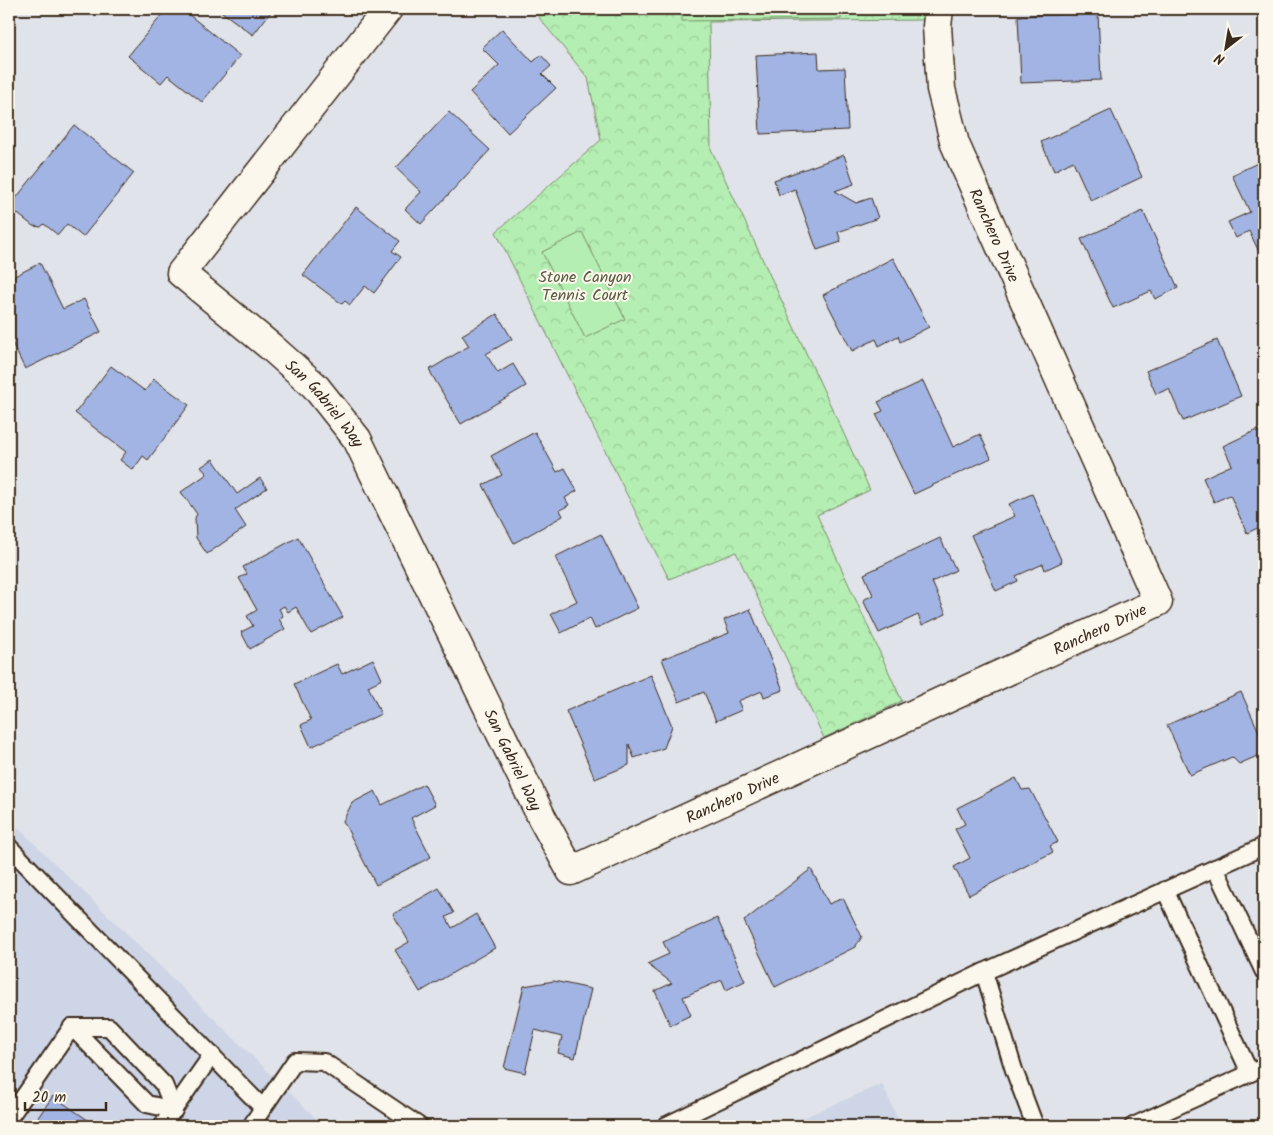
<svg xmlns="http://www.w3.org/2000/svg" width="1273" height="1135" font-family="Kalam,sans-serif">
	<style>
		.built { fill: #cdd5e7 }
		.forest { fill: url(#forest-crowns); stroke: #788c68 }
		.pitch { fill: #b4eeb2; stroke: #788c68 }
		.building { fill: #a2b4e3; stroke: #3b2a1e }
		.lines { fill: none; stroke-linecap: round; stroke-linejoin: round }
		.lane-casing { stroke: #3b2a1e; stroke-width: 20 }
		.street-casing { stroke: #3b2a1e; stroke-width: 31 }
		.lane { stroke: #fbf7ec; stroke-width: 16 }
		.street { stroke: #fbf7ec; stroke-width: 28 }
		.labels { text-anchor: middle; stroke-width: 4; stroke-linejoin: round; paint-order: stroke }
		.street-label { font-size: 16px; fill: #3b2a1e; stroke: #fbf7ec }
		.park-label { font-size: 16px; fill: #595b43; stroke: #fbf7ec }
	</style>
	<defs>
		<pattern id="forest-crowns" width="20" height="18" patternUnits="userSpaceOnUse" patternTransform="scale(1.25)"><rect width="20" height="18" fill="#b4eeb2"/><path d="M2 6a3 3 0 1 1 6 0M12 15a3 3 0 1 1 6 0" fill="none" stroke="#9ccc99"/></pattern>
	</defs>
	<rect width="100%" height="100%" fill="#e0e3e9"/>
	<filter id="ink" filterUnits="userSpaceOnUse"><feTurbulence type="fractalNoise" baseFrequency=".02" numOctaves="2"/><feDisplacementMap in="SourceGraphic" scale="10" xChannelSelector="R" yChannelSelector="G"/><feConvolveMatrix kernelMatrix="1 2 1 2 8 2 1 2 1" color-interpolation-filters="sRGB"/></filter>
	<g filter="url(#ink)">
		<g class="built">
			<path d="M9,819L324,1126H9Z"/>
			<path d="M882,1084L901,1126H784Z"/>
		</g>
		<path class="forest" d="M532,9H923V20L709,22L711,149L870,490L817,515L902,701L824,738L736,552L669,579L496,232L601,140L588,78Z"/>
		<g class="pitch">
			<path d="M682,9H841V19L682,21Z"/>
			<path d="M582,232L625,319L585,338L542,252Z"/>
		</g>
		<g class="building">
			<path d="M167,9H182L240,56L202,102L168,75L161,83L128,56Z"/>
			<path d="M218,9H273L253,35Z"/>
			<path d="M1098,13L1101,80L1021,83L1018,16Z"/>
			<path d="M502,29L533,62L541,55L551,66L542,74L556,88L508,133L470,92L499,65L482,48Z"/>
			<path d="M818,52L819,69L845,68L848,130L760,134L756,55Z"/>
			<path d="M1111,110L1142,177L1091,201L1073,161L1054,171L1041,142Z"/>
			<path d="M449,112L490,150L421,224L405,209L421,192L396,168Z"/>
			<path d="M74,125L134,173L83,237L67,224L58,235L44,224L41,227L33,226L9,207Z"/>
			<path d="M844,155L854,184L835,191L856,203L871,198L878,218L838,232L841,242L817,250L795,189L779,195L774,180Z"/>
			<path d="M1262,161L1264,165L1263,260L1249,231L1236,238L1228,222L1250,212L1232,175Z"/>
			<path d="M356,207L400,241L392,251L401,257L374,293L365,286L350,305L345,301L342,304L303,275Z"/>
			<path d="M1143,211L1178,288L1155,299L1151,291L1113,308L1081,239Z"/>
			<path d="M893,258L929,327L900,342L898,336L879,346L876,339L852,351L823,295Z"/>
			<path d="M40,263L63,309L84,299L101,332L25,369L9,337V320L12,319L9,313V279Z"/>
			<path d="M497,314L512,339L486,354L498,373L513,364L526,386L461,424L429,370L469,346L462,335Z"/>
			<path d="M1217,340L1241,396L1183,421L1169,389L1156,394L1146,371Z"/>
			<path d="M111,366L145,391L154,379L189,405L148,460L143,456L133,470L120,460L126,452L75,413Z"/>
			<path d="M923,381L953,447L980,434L991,458L914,494L876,414L883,411L878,402Z"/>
			<path d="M1261,428L1264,435V525L1247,533L1230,495L1214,502L1203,478L1232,465L1223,446Z"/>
			<path d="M535,432L557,472L565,468L577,491L565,498L569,505L560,510L563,516L514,543L483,485L502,475L491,456Z"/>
			<path d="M213,459L237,494L260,478L267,488L235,510L246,527L207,554L196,538L195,518L197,514L181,492L207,474L201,467Z"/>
			<path d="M1032,494L1062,562L1045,570L1043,564L1016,576L1018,581L996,591L971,535L1015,516L1009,504Z"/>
			<path d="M601,534L638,608L595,629L590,618L561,633L551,614L577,601L555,557Z"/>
			<path d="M298,537L343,617L311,634L296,607L288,612L284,606L279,609L283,616L279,619L285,629L250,649L241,632L253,626L247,616L257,610L239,578L247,574L243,567Z"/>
			<path d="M940,538L956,570L932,582L946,614L922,625L918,615L879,633L863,600L873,595L864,574Z"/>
			<path d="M750,609L783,690L764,697L762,691L738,701L742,710L716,721L704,692L679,702L662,659L729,633L724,620Z"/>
			<path d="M373,659L382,679L368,686L381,714L311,747L301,725L311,720L294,684L337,664L342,674Z"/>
			<path d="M651,675L672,726L664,748L634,758L629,744V765L595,779L566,711Z"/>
			<path d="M1241,692L1264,743V753L1239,764L1232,757L1190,775L1167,725Z"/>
			<path d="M1016,778L1022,790L1030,789L1058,842L1050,846L1053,852L969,895L954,867L970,858L955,829L965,824L957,808Z"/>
			<path d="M424,784L435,805L411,818L431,857L376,885L343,821L352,803L375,791L382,805Z"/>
			<path d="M811,869L829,904L843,898L862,937L855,947L775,987L744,921Z"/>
			<path d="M439,888L454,913L446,917L452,928L476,914L495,948L420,992L395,950L409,942L393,914Z"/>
			<path d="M717,918L745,981L726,990L722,980L683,997L691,1015L670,1025L655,991L672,983L647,964L669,954L663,942Z"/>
			<path d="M554,981L591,989L575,1058L558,1053L562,1037L535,1030L525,1073L504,1068L524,986Z"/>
			<path d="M53,1096L95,1125L94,1126H32Z"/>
		</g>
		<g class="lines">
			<g class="lane-casing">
				<g id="lane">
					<path d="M9,847L263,1108L295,1061L324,1062L419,1126"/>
					<path d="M1215,868L1264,972"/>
					<path d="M1165,890L1250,1073"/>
					<path d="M72,1027H109L164,1085L174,1110"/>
					<path d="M72,1027L147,1104L174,1110"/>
					<path d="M9,1118L72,1027"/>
					<path d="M162,1126L212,1055"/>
					<path d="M251,1126L263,1108"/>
					<path d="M665,1126L984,972"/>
					<path d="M1035,1126L1014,1070L984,972L1264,846"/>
					<path d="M1133,1126L1264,1067"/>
				</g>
			</g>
			<g class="street-casing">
				<g id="street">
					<path id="s1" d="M388,9L181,273L271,347L315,386L357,439L542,818L571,871L1158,602L955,144L941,89L937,26L939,9"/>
				</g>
			</g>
			<use href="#lane" class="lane"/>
			<use href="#street" class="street"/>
		</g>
	</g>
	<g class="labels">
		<g class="street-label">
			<text transform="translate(995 235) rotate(66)" y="6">Ranchero Drive</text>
			<text dy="6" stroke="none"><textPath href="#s1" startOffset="530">San Gabriel Way</textPath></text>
			<text dy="6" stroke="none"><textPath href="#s1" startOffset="1642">Ranchero Drive</textPath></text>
			<text dy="6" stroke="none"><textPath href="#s1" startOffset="935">San Gabriel Way</textPath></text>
			<text dy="6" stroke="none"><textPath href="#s1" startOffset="1238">Ranchero Drive</textPath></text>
		</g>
		<g class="park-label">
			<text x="585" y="282">Stone Canyon<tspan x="585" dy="18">Tennis Court</tspan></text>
		</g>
	</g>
	<rect width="1273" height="1135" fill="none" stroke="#fbf7ec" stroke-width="30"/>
	<rect x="15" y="15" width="1243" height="1105" fill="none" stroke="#3b2a1e" stroke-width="2" filter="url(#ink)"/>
	<g transform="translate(1226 48) rotate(211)" stroke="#fbf7ec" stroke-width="4" paint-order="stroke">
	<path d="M0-4L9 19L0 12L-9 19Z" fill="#3b2a1e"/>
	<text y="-8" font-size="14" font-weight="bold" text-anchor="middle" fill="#3b2a1e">N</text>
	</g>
	<path d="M25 1102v8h81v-8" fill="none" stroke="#3b2a1e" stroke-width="2.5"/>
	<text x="32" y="1102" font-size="15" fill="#3b2a1e" stroke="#fbf7ec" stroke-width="4" paint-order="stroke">20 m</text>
</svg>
